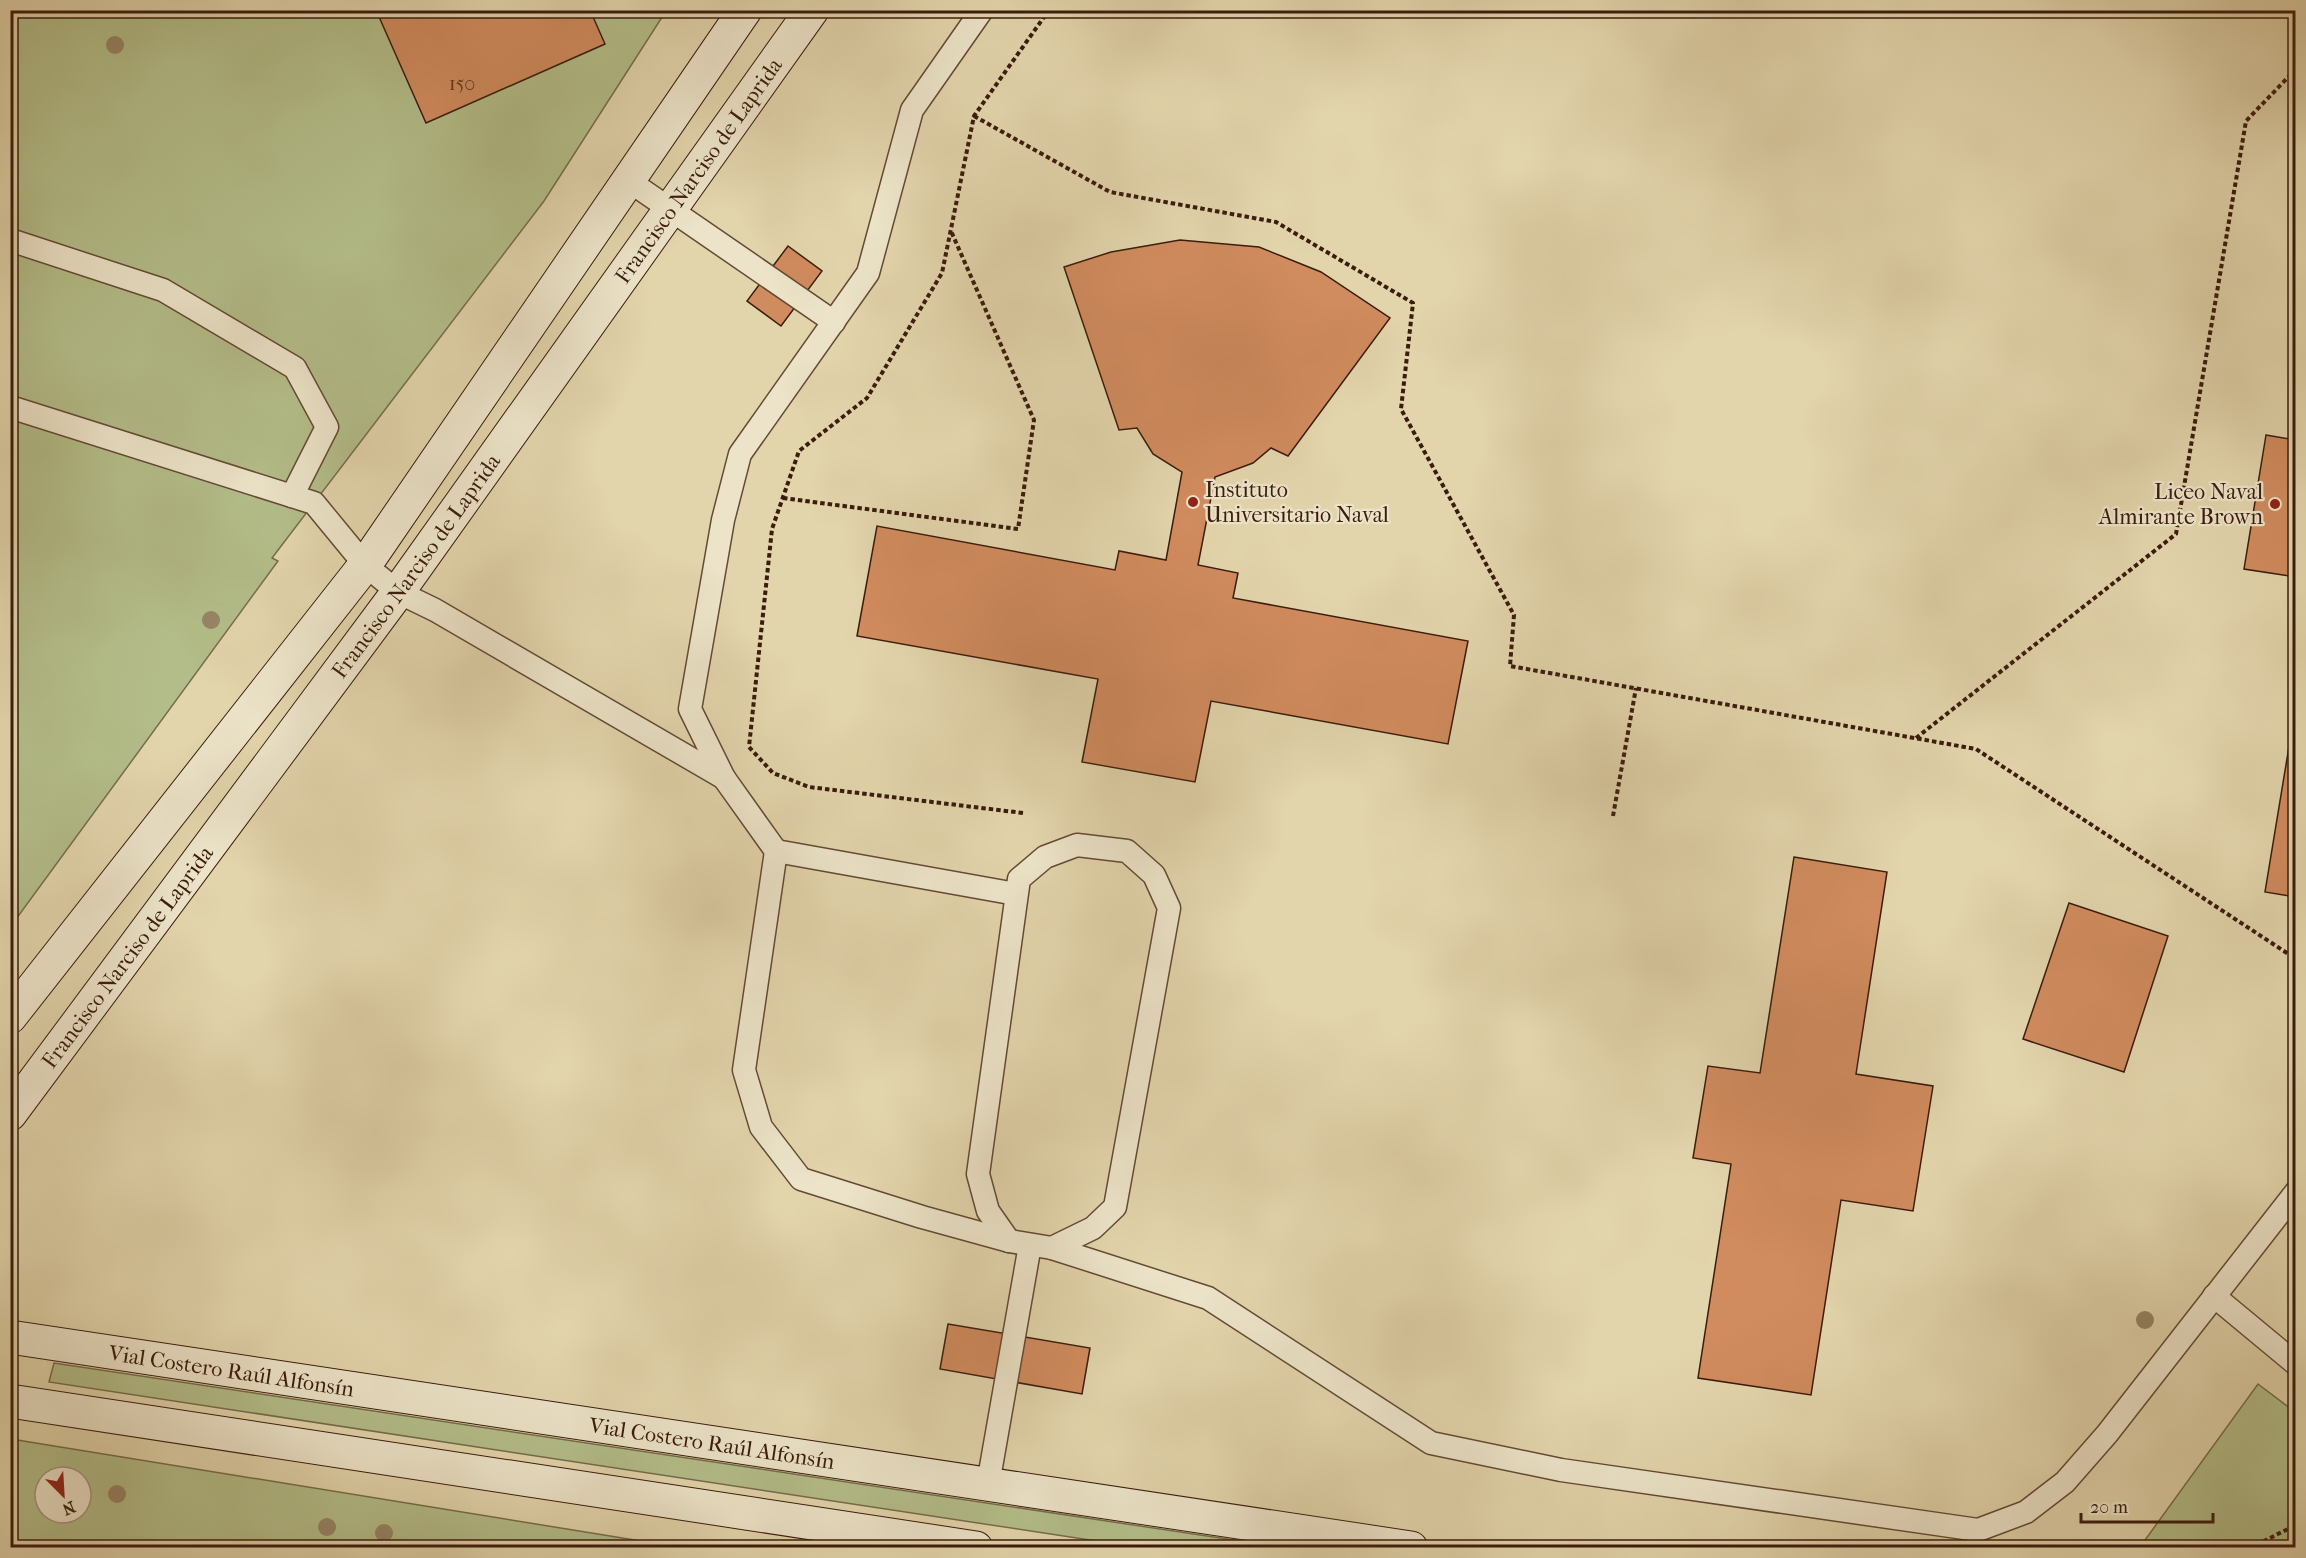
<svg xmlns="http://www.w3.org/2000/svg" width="2306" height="1558" font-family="'IM FELL French Canon',serif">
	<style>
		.green { fill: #b3bd89; stroke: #766c4b; stroke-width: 1.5; fill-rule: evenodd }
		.building { fill: #d08b5e; stroke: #3a1c0d; stroke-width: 1.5 }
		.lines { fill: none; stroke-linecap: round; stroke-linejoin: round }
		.lane-casing { stroke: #644a34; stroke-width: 25 }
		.secondary-casing { stroke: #3a1c0d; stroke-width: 35 }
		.path { stroke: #3a1c0d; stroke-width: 4; stroke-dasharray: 4.5 3; stroke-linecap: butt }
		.lane { stroke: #ece3c8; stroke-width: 22 }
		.secondary { stroke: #ece3c8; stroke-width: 33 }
		.tree { fill: #968565 }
		.poi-dot { fill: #8f2418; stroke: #ece3c8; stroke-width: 2 }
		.labels { text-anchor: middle; stroke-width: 4.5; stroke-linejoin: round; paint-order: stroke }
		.number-label { font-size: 20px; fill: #603821 }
		.street-label { font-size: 22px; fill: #3a1c0d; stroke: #ece3c8 }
		.poi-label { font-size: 22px; fill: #3a1c0d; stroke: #ece3c8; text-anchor: start }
	</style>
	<rect width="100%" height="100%" fill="#e2d4ab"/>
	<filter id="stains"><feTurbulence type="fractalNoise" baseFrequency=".00333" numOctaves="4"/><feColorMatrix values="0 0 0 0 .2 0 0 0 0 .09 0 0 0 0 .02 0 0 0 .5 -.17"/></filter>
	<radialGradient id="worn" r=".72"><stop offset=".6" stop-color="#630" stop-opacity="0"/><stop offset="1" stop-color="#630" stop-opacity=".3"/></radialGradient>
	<g class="green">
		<path d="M11,11H666L544,201L272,558L278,561L11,926Z"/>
		<path d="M54,1363L1280,1547H1136L49,1382Z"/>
		<path d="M2258,1384L2295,1412V1547H2140Z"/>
		<path d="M11,1439L678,1547H11ZM45,1477H81V1513H45Z"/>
	</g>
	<g class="building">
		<path d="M376,10H590L605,44L426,123Z"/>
		<path d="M1180,240L1259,247L1321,272L1390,318L1288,456L1271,448L1253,463L1215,477L1198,565L1238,573L1233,598L1468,641L1448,744L1211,701L1195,782L1082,762L1098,679L857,636L877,526L1115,570L1119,551L1166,560L1182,472L1153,454L1137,428L1119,430L1064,267L1111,252Z"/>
		<path d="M788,246L822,271L781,326L747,301Z"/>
		<path d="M2266,435L2296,440V577L2244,569Z"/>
		<path d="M2296,704V897L2265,892Z"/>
		<path d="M1794,857L1887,872L1856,1074L1933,1086L1913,1211L1841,1200L1811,1395L1698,1378L1731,1164L1693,1158L1708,1066L1760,1073Z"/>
		<path d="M2069,903L2168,936L2124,1072L2023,1039Z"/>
		<path d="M948,1324L1090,1348L1082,1394L940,1369Z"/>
	</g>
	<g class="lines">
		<g class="lane-casing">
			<g id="lane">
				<path d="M982,10L912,110L868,273L740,454L723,520L690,709L724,778L776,851L744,1070L761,1127L801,1179L922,1217L1009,1241L1052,1248L1208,1298L1431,1443L1561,1470L1978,1530L2026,1512L2065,1482L2107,1434L2296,1192"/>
				<path d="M629,181L834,322"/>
				<path d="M10,240L163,290L295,368L327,427L292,496"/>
				<path d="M10,407L314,503L365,565L398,592L435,610L724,778"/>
				<path d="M776,851L1016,894"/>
				<path d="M1009,1241L988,1211L978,1174L1019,879L1045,857L1077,845L1127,851L1154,875L1169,908L1115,1207L1093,1228L1052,1248"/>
				<path d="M2214,1296L2296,1364"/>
				<path d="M988,1484L1030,1245"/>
			</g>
		</g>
		<g class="secondary-casing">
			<g id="secondary">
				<path d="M10,1017L365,565L745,10"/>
				<path id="s1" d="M10,1114L398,592L812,10"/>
				<path id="s2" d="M10,1337L1411,1548"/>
				<path d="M10,1401L976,1548"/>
			</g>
		</g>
		<g class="path">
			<path d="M974,116L1110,192L1276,222L1413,303L1401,409L1514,615L1510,666L1976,749L2296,959"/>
			<path d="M783,498L1018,529L1034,420L951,231"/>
			<path d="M1916,738L2176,534L2246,121L2296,69"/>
			<path d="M1023,813L809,787L773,773L749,747L772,529L799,451L867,398L942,273L974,116L1049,10"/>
			<path d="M1613,816L1636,688"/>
			<path d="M2250,1548L2296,1525"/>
		</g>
		<use href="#lane" class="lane"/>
		<use href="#secondary" class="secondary"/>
	</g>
	<g class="tree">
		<circle cx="115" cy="45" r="9"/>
		<circle cx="211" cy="620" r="9"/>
		<circle cx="2145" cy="1320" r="9"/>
		<circle cx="117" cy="1494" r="9"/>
		<circle cx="327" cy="1527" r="9"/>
		<circle cx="384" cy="1533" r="9"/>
	</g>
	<g class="poi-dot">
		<circle cx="1193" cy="502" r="6"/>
		<circle cx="2275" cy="504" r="6"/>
	</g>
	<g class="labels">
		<g class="number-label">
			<text x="462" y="90">150</text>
		</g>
		<g class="street-label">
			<text dy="8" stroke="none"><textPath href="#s1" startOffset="1168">Francisco Narciso de Laprida</textPath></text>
			<text dy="8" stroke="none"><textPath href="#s1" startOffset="682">Francisco Narciso de Laprida</textPath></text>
			<text dy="8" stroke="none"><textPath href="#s1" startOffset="196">Francisco Narciso de Laprida</textPath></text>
			<text dy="8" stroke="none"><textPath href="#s2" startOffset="224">Vial Costero Raúl Alfonsín</textPath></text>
			<text dy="8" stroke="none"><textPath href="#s2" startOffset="710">Vial Costero Raúl Alfonsín</textPath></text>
		</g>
		<g class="poi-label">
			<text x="1205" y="497">Instituto<tspan x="1205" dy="25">Universitario Naval</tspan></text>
			<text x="2263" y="499" text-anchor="end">Liceo Naval<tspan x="2263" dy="25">Almirante Brown</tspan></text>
		</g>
	</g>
	<rect width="2306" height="1558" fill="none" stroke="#e2d4ab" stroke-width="36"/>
	<rect x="12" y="12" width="2282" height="1534" fill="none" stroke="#3a1c0d" stroke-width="3"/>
	<rect x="18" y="18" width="2270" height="1522" fill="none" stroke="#3a1c0d" stroke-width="1.5"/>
	<g transform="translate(63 1495) rotate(156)"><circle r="28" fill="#ece3c8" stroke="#a5937d" stroke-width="1.5"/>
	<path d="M0-4.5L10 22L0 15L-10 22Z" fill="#8f2418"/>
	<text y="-9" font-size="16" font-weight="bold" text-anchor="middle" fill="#3a1c0d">N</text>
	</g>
	<path d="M2081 1513v9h132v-9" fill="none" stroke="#3a1c0d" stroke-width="3"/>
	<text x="2090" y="1513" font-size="18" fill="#3a1c0d" stroke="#ece3c8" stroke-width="4.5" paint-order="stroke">20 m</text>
	<rect width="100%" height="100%" filter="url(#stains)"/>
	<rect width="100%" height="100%" fill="url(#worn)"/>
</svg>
